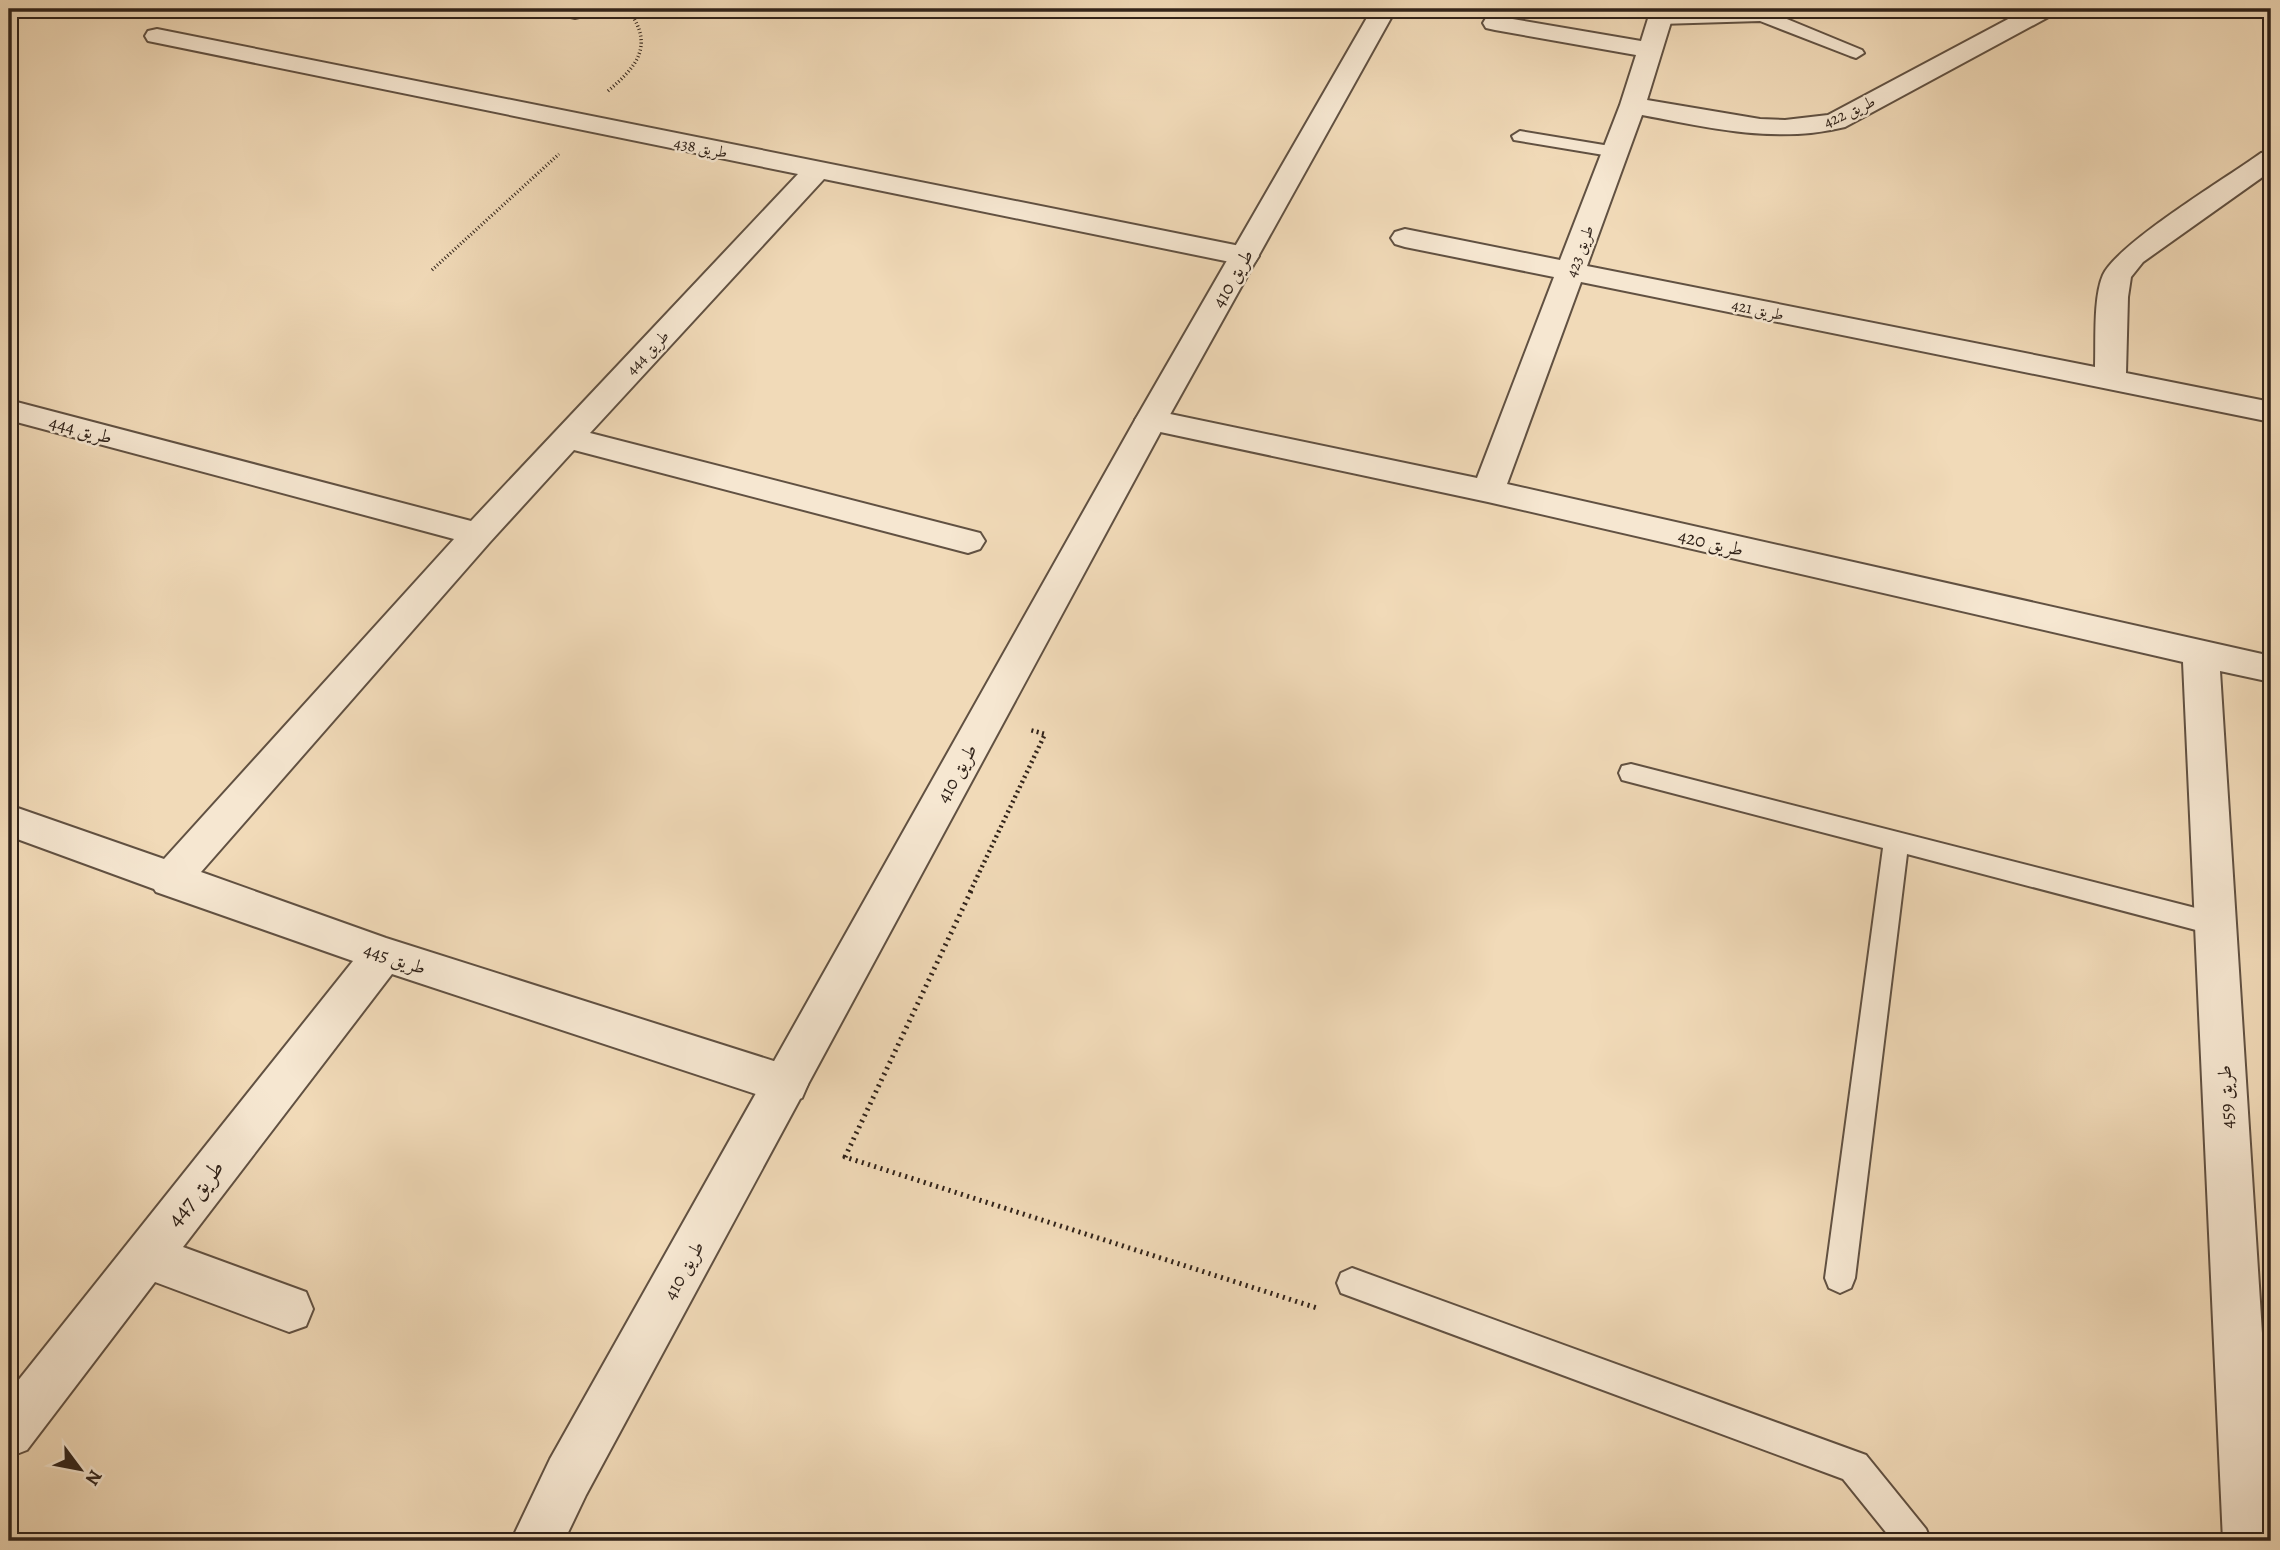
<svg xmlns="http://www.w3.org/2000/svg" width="2280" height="1550" font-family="Alegreya,Amiri,serif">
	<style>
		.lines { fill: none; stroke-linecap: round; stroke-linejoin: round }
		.service-casing { stroke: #615142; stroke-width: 4 }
		.minor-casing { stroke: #615142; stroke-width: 4 }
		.tertiary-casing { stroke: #615142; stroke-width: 4 }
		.path-far2 { stroke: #31231a; stroke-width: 3.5; stroke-dasharray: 1 2.5; stroke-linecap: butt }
		.path-far1 { stroke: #31231a; stroke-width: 4.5; stroke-dasharray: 2 3.5; stroke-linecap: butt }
		.path { stroke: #31231a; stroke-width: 5; stroke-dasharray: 2 4.5; stroke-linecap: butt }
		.service { fill: #f6e7d1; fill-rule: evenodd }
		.minor { fill: #f6e7d1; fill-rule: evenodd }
		.tertiary { fill: #f6e7d1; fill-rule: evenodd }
		.labels { text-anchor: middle; stroke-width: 5; stroke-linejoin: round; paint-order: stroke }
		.far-street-label { font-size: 16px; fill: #31231a; stroke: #f6e7d1 }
		.street-label { font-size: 19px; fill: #31231a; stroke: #f6e7d1 }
		.near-street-label { font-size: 23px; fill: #31231a; stroke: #f6e7d1 }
	</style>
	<rect width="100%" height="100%" fill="#f1dab8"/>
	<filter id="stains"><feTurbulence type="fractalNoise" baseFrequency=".00286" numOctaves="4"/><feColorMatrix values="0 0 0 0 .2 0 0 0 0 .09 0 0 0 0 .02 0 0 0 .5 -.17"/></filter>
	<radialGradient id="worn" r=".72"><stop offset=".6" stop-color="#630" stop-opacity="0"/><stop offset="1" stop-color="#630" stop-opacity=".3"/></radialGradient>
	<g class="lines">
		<g class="service-casing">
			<g id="service">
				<path d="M546,9H603L600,12L575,18L549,12Z"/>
				<path d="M1760,11L1782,17L1862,50L1864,53L1856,58L1850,56L1760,21L1660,24L1652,19L1660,14Z"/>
				<path d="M1520,131L1616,147L1625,152L1616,157L1514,140L1512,136Z"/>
				<path d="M1631,764L2215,913L2224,916L2228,924L2224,932L2215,935L1907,854L1855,1278L1851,1288L1840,1293L1829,1288L1825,1278L1883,848L1622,780L1619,773L1622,766Z"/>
				<path d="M1352,1268L1866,1455L1926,1529L1931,1541H1893L1843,1479L1341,1293L1337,1283L1341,1273Z"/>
			</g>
		</g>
		<g class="minor-casing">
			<g id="minor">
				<path d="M1651,9H1675L1647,100L1760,119L1785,120L1828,115L2027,9H2057L2054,14L1845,127C1776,144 1711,128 1642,115L1587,266L2095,367C2096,342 2093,298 2103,275C2118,243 2228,177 2261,153L2271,151V171L2143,262L2131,277L2128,297L2126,373L2271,402V422L1581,282L1507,484L2271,656V682L2220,671L2271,1475V1541H2223L2183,662L1488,502L1151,430L1140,427L1135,420L1140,413L1151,410L1477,478L1554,277L1405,247L1395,244L1391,238L1395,232L1405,229L1560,260L1620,105L1636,55L1495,30L1486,28L1483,23L1486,18L1495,16L1641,41Z"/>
				<path d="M157,29L1245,247L1255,250L1259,256L1255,262L1245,265L824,179L590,433L980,533L985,541L980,549L968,553L574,450L490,542L201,872L386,938L802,1070L808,1084L802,1098L786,1104L392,974L183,1247L306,1292L313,1309L306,1326L289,1332L155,1282L27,1450L9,1457V1392L353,961L156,892L154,889L9,836V805L164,859L454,539L9,420V400L471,521L798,174L148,41L145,36L148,31Z"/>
			</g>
		</g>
		<g class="tertiary-casing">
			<path id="tertiary" d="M1372,9H1396L1167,420L586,1495L564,1541H511L550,1459L1135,420Z"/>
		</g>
		<g class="path-far2">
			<path d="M608,91C636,67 654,47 630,12"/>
			<path d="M432,270L559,154"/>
		</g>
		<path class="path-far1" d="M970,892L1045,734L1030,730"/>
		<path class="path" d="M971,891L845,1157L1317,1308"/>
		<use href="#service" class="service"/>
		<use href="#minor" class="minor"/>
		<use href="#tertiary" class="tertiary"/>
	</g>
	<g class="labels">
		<g class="far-street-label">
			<text transform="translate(1849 111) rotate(-25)" y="6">طريق 422</text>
			<text transform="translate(701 147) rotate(11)" y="6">طريق 438</text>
			<text transform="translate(1579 251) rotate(-70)" y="6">طريق 423</text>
			<text transform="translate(1758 309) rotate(12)" y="6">طريق 421</text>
			<text transform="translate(647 352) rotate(-47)" y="6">طريق 444</text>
		</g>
		<g class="street-label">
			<text transform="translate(1232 278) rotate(-60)" y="7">طريق 410</text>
			<text transform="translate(81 429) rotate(15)" y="7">طريق 444</text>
			<text transform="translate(1711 542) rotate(13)" y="7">طريق 420</text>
			<text transform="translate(956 773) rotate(-61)" y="7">طريق 410</text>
			<text transform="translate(395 958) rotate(18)" y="7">طريق 445</text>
			<text transform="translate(2225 1097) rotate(-93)" y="7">طريق 459</text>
			<text transform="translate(683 1270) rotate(-61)" y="7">طريق 410</text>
		</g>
		<g class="near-street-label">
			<text transform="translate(195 1193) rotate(-52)" y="8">طريق 447</text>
		</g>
	</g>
	<rect width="2280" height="1550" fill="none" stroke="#f1dab8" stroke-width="35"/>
	<rect x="10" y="10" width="2259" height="1529" fill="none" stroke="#31231a" stroke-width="3.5"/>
	<rect x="18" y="18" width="2245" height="1515" fill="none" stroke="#31231a" stroke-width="2"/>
	<g transform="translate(80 1469) rotate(122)" stroke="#f6e7d1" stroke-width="5" paint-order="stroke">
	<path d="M0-5L12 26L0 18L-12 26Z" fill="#31231a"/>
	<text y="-10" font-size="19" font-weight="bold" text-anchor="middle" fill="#31231a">N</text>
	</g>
	<rect width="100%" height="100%" filter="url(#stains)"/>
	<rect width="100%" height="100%" fill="url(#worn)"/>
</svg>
